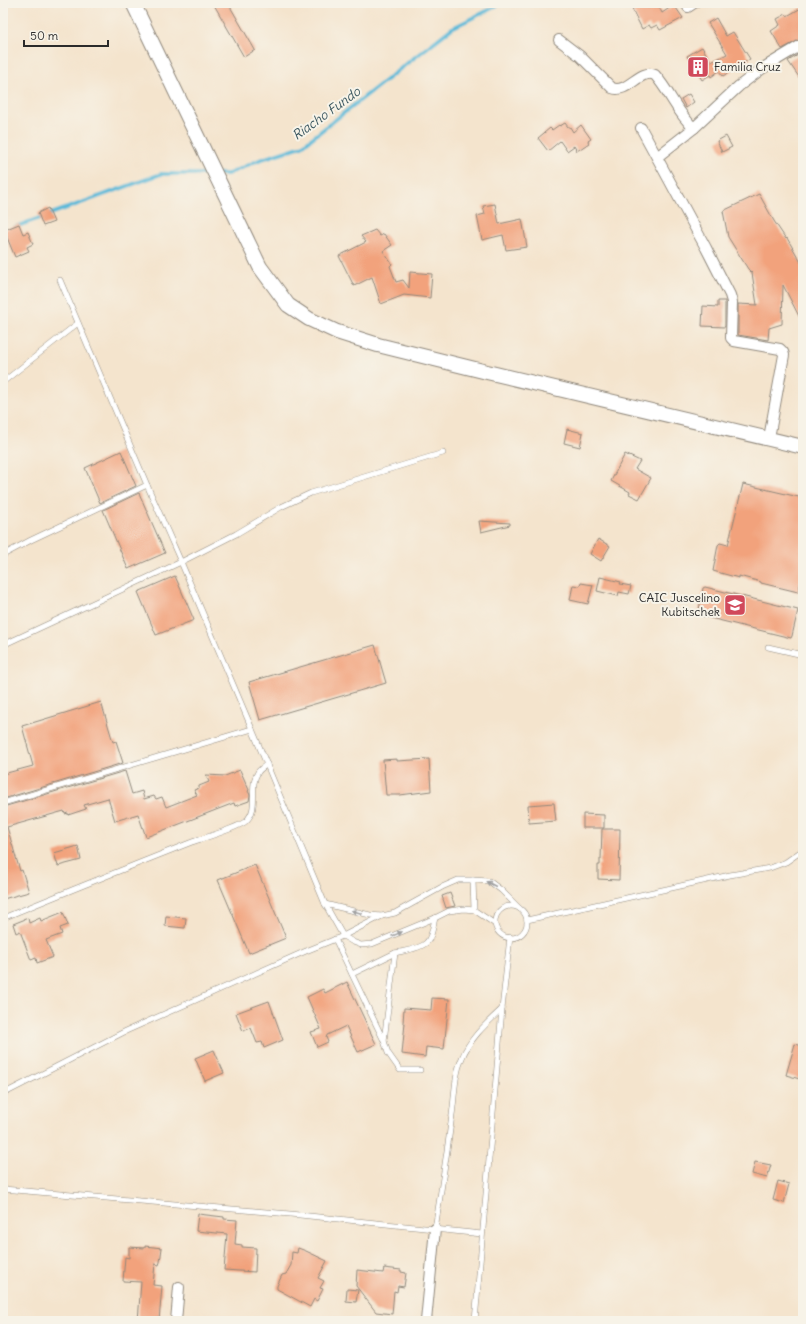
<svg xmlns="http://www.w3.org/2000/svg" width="806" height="1324" font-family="Delius,sans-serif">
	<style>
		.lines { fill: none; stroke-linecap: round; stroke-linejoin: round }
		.stream { stroke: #5bbad9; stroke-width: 3.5 }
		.building { fill: #f2a27c }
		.lane-casing { stroke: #90887c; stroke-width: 6 }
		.street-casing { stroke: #90887c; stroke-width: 12 }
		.secondary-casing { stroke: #90887c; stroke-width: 16 }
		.lane { stroke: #fff; stroke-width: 5 }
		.street { stroke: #fff; stroke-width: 10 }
		.secondary { stroke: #fff; stroke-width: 14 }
		.oneway { fill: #a0a0a0 }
		.labels { text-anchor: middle; stroke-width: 4; stroke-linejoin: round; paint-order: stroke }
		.poi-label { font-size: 12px; fill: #2b2b2b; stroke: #f7f3e8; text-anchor: start }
		.water-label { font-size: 13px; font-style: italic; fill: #39565f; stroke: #f7f3e8 }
	</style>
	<rect width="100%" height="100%" fill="#f7f3e8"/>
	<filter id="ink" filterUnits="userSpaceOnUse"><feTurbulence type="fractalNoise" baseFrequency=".025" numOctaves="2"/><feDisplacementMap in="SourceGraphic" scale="8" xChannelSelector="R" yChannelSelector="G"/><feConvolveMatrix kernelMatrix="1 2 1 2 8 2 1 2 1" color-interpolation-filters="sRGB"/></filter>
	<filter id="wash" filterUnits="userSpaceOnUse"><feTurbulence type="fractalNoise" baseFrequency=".012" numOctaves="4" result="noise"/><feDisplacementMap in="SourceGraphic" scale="16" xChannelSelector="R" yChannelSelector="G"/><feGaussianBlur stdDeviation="0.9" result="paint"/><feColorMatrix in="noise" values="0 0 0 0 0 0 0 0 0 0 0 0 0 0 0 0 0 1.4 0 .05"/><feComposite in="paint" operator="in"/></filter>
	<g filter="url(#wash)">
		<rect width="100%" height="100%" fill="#f4e4cd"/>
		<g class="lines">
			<g class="stream">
				<path d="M218,174H228L259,160L302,146L452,28L503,3"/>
				<path d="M15,227L161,174H212"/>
			</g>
		</g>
		<g id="blocks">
			<g class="building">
				<path d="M213,3H228L255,50L244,57Z"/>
				<path d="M641,3H644L648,8L657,3L662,13L674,5L683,18L660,30L657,25L651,28L649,25L642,29L632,9Z"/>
				<path d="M803,7V38L782,49L771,31L780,25L777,19L786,14L787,16Z"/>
				<path d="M716,18L726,36L733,32L750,59L723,76L719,71L711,77L710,75L702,80L687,56L702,47L711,62L727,54L708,23Z"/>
				<path d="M803,52V83L788,61Z"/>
				<path d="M689,94L694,102L686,108L681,99Z"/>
				<path d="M565,123L568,127H570L573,132L581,125L591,139L588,141L589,143L577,151L574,146L567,151L560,141L548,151L538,138L550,128L552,130L559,125L560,126Z"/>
				<path d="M726,136L732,147L722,152L717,141Z"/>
				<path d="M759,194L774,221L786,239L787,238L803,266V324L783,285L782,324L769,328L768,340L738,335V304L757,305L752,273L748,269L728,237L723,211Z"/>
				<path d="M495,204L499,224L522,219L527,247L506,250L503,235L482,240L477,216L485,214L483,206Z"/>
				<path d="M48,208L54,222L43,226L38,213Z"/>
				<path d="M19,224L23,234L28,232L33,244L27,247L29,251L15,257L4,230Z"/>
				<path d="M375,230L380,236L384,234L392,245L383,251L392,264L390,266L396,282L403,280L409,288L410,272L432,274L430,298L404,295L381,304L372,277L354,286L339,256L366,242L361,236Z"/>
				<path d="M718,301H725V327L702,326L703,306L718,307Z"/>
				<path d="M567,429L583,433L580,447L564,443Z"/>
				<path d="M121,451L136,486L100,503L85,468Z"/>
				<path d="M625,454L640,461L635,469L651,478L639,499L629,494L630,492L611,481Z"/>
				<path d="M743,484L803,498V574L798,592L761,583V582L739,576V578L713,571L718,545L720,543L728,545Z"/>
				<path d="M139,493L165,553L128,569L103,510Z"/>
				<path d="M479,521L510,523V525L481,532Z"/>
				<path d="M598,539L610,546L601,561L590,554Z"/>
				<path d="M175,576L194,620L156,635L138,592Z"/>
				<path d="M600,577L621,582L620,584L631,586L629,594L619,592L618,596L597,591Z"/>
				<path d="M581,583L593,585L588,604L570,600L573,585L580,586Z"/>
				<path d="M705,587L798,610L792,636L791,638L698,615L703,588Z"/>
				<path d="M375,645L386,683L260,720L249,682Z"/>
				<path d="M101,702L113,742L116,741L123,763L3,799V774L33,766L22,726Z"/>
				<path d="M397,759V761L429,759L431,791L400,795H386L383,760Z"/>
				<path d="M240,770L249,790L248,791L250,795L249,801L235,806L234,803L146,837L138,814L115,821L108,798L84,805L86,809L68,815V813L65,814L64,811L7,827L20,871L22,870L29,892L3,899V807L125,771L132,794L142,791L144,799L154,796L156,799L162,797L166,807L197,795L194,790L199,788V786L209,782L206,775L225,776Z"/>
				<path d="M554,803L556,821L529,823L528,805Z"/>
				<path d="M583,814L604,815V828H583Z"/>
				<path d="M602,829H620L619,880L598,879V865H600V859H601Z"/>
				<path d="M78,846L81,860L58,866L54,853Z"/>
				<path d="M255,865L286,938L249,953L218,880Z"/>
				<path d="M450,893L455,906L446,908L442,896Z"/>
				<path d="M63,912L68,925L60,928L62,934L46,940L53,957L37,963L36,958L31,960L20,931L16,933L13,924L28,918L29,923L40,918L41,921Z"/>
				<path d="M166,916L186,918L185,928L165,926Z"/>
				<path d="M347,982L376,1044L358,1052L346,1026L327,1035V1036L326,1037L328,1042L317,1047L311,1032L321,1029L307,997L323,989L325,993Z"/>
				<path d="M432,998L449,999L444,1049L426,1047L425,1057L402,1054L405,1023H403L404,1008L431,1010Z"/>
				<path d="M269,1001L283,1040L264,1048L262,1042L257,1043L251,1028L243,1031L236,1013Z"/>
				<path d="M795,1044L803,1046V1054L801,1062L803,1063V1080L786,1075Z"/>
				<path d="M214,1050L224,1073L205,1081L195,1058Z"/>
				<path d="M755,1162L771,1165L767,1178L752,1174Z"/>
				<path d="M778,1181L789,1184L784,1203L773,1200Z"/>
				<path d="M198,1214L224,1217V1219L237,1220L235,1244L242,1245V1247L256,1248L255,1272L224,1270L227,1234L196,1231Z"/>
				<path d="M145,1246L162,1248L160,1262L159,1265L155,1264L153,1285L162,1286L159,1321H138L141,1282L123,1281L125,1257L129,1258V1247L145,1248Z"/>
				<path d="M298,1248L306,1251L327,1261L318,1278L324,1281L320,1288L323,1289L317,1301L314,1299L310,1307L277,1289V1286L282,1275L286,1274L291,1265L292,1252L297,1253Z"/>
				<path d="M384,1268L401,1270V1272L406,1273L404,1287L398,1286L397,1292L394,1291L392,1314L376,1312L356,1286L357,1270L383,1273Z"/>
				<path d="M347,1289L358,1290L356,1302L346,1301Z"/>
			</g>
		</g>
	</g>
	<g filter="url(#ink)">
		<use href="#blocks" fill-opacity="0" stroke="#90887c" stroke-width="1"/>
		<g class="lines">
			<g class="lane-casing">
				<g id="lane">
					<path d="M60,280L147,485L181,562L252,729L325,904L343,936L353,942L361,945L372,944L435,918L449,911L464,909L474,910L495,924"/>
					<path d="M3,382L78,323"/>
					<path d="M3,555L31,540L147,485"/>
					<path d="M3,645L181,562L236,534L281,507L311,493L443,453"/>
					<path d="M768,647L803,655"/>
					<path d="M3,803L252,729"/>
					<path d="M473,880L474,910"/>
					<path d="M325,904L370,915L382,916L395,913L442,887L458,880H473L489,881L501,890L520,909"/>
					<circle cx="511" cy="922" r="16"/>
					<path d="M3,918C66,892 129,867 192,842C204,838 238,828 246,821C260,808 248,787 258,772C260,769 264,767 267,764"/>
					<path d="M527,920L730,875L770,868L786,862L803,850"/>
					<path d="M335,939L384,1041"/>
					<path d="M352,974L395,953"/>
					<path d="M420,1070H400L388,1053L384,1041L395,953C403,951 420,949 426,943C432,938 433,926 435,918"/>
					<path d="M3,1094L126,1031L306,951L343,936L382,916"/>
					<path d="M3,1189L290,1214L482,1234"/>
					<path d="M435,1229C441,1191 447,1153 452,1115C455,1095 454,1076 462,1058C470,1038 487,1023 502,1009"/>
					<path d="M475,1321L502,1009L510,937"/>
				</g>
			</g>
			<g class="street-casing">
				<g id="street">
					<path d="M688,7L694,3"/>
					<path d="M559,40L580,56L612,88C628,94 640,68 655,75C670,92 677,113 694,128"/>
					<path d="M641,128L706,248L730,295L732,302L731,338L734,341L780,349L783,352L784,355L769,438"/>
					<path d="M657,157L694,128L739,86L763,68L803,44"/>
					<path d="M176,1321L179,1287"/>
					<path d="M426,1321L435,1229"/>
				</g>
			</g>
			<g class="secondary-casing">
				<path id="secondary" d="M133,3L260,267L288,305L309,319L337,332L378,345L487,372L803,447"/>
			</g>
			<use href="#lane" class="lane"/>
			<use href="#street" class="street"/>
			<use href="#secondary" class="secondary"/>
		</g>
		<defs><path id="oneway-solid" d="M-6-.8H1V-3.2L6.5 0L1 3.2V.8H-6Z"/></defs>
		<g class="oneway">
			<use href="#oneway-solid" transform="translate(491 884) rotate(-152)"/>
			<use href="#oneway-solid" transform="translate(357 912) rotate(-164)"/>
			<use href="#oneway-solid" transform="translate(397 934) rotate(-22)"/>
		</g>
	</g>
	<defs>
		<g id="building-square" transform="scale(1.15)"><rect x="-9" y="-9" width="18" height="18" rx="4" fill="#d1495b" stroke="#f7f3e8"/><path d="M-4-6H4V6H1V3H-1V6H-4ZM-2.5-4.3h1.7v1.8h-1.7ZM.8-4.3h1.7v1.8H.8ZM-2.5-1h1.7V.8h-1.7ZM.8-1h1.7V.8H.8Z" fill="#fff"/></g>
		<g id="school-square" transform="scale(1.15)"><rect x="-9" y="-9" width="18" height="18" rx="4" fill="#d1495b" stroke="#f7f3e8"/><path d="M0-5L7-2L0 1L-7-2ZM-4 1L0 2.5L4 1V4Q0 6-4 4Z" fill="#fff"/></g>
	</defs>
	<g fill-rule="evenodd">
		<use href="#building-square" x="698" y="67"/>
		<use href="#school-square" x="735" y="605"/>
	</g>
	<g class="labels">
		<g class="poi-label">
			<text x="714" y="71">Familia Cruz</text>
			<text x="720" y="602" text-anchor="end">CAIC Juscelino<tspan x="720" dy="14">Kubitschek</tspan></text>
		</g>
		<g class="water-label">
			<text transform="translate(326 113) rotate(-36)" y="5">Riacho Fundo</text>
		</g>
	</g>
	<rect width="806" height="1324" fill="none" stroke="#f7f3e8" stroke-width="16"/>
	<path d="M24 40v6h84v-6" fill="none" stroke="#2b2b2b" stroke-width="2"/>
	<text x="30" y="40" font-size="12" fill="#2b2b2b" stroke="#f7f3e8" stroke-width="3" paint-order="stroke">50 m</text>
</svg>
